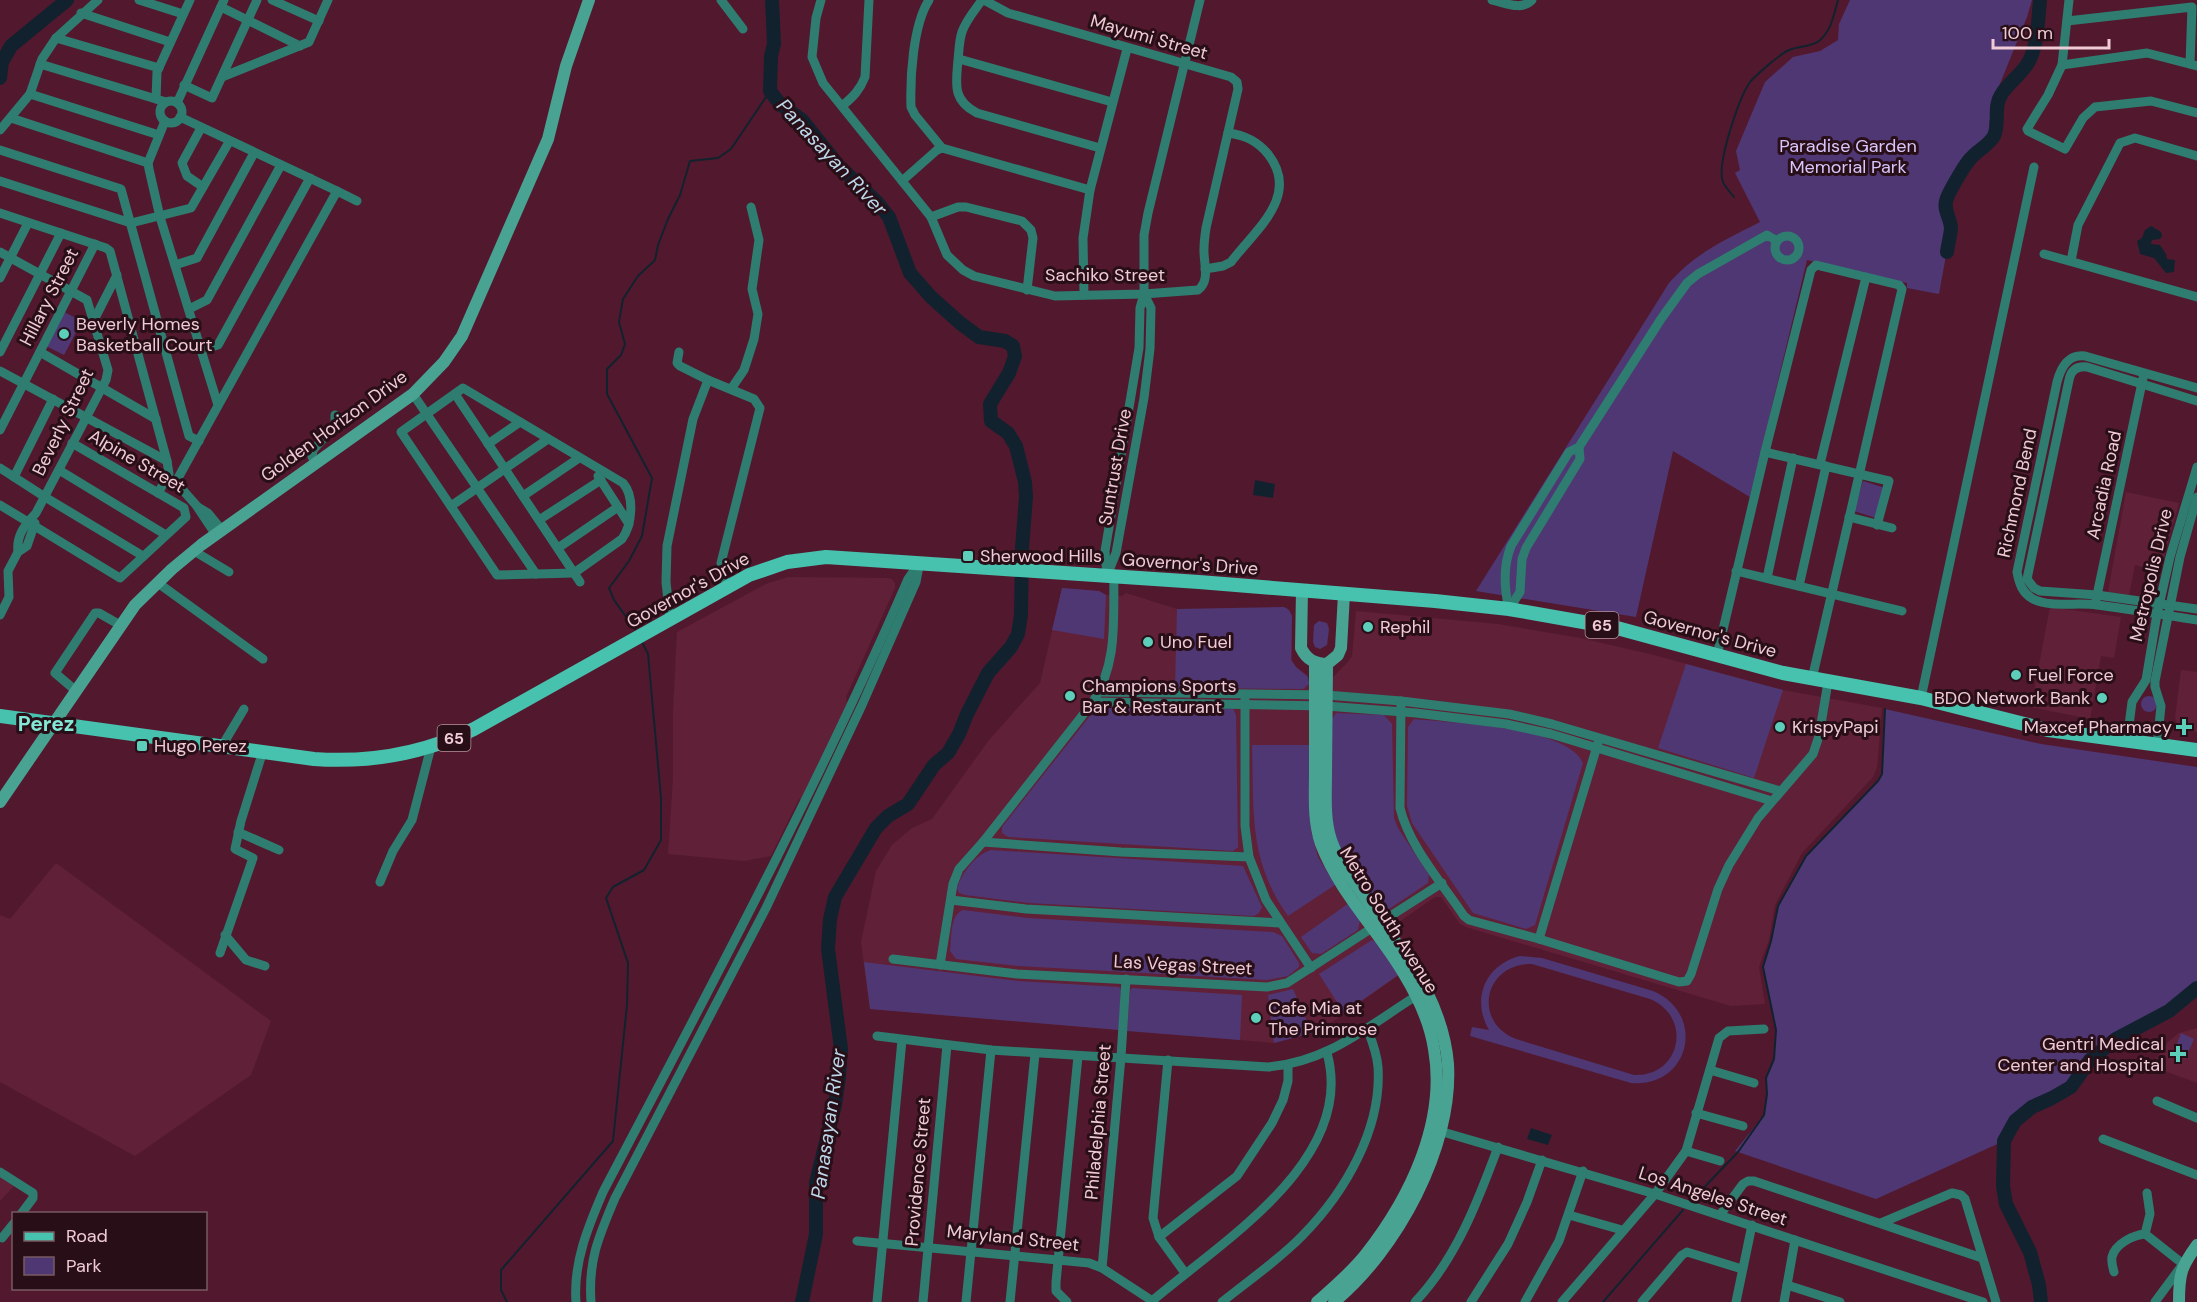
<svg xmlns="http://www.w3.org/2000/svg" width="2197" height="1302" font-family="'DM Sans',sans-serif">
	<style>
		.built { fill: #602037 }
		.green { fill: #4f3774; fill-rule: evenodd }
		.water { fill: #11222e }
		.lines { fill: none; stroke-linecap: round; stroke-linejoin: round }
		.stream { stroke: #11222e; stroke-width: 2 }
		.river { stroke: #11222e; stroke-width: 14 }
		.street { stroke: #2e7d70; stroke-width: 9 }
		.secondary { stroke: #48a393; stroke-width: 12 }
		.primary { stroke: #47c2ae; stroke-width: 14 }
		.poi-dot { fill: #5cceba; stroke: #280f17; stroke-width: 2 }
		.labels { text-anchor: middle; stroke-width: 6; stroke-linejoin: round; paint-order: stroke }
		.shield { fill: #280f17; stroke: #b4939c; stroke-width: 1.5 }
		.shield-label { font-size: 16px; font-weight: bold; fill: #f0cbd5 }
		.street-label { font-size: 18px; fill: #f0cbd5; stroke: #280f17 }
		.park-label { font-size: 18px; fill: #d8c6fc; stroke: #280f17 }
		.poi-label { font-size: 18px; fill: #f0cbd5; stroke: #280f17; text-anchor: start }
		.water-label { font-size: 20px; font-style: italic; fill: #bdd7ea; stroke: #280f17 }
		.quarter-label { font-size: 21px; font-weight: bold; fill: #83e9d6; stroke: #280f17 }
	</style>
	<rect width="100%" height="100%" fill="#52192e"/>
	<g class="built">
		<path d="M2126,492L2179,503L2160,571L2135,565L2129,595L2108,592Z"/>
		<path d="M788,577L887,578L892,579L895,583V588L846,697L847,703L803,799H799L771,856L744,861L668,854L673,779V711L677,632L766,584Z"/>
		<path d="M1062,588L1099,591L1106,595L1122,596L1126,593L1177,609L1287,608L1292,616V660L1296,667L1307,675L1309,684L1333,677L1348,662L1352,656L1356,611L1498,624L1580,638L1650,654L1783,690L1882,708L1877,768L1873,777L1802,853L1775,905L1769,940L1759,967L1765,1004L1731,1006L1466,927L1460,924L1441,897H1435L1399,922L1397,931L1419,961L1328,1025L1312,1033L1274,1043L870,1009L861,942L876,871L892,845L912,828L932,819L989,740L1040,683Z"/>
		<path d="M2050,607L2121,617L2114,658L2101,656L2090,719L2031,707Z"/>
		<path d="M2181,670L2197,672V732L2179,729L2175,718Z"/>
		<path d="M56,863L271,1021L251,1075L135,1156L0,1082V915L10,919Z"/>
		<path d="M2197,1028V1083L2151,1066L2168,1042L2179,1033Z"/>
		<path d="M0,1176L16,1184L0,1201Z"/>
	</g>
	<g class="green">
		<path d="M1850,0H2032L2027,17L1993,101L1989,125L1997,128C1990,145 1979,148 1970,160C1963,168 1948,191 1946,201C1944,210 1950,219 1951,228L1939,294L1907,288V283L1807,260L1750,497L1673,451L1636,617L1476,591L1669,283C1697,252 1723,241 1760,222L1735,173L1740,170L1736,151L1765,82L1793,57L1820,51L1838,40L1839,24Z"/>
		<path d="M64,312L82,321L64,355L46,346Z"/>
		<path d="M1863,481L1885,488L1876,518L1854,511Z"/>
		<path d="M1062,588L1099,591L1106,595L1104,639L1052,630Z"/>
		<path d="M1284,607L1289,610L1292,616L1291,660L1296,667L1308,677L1309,684L1303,689L1175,688L1177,609Z"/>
		<path d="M1319,621L1327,623L1329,629L1327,645L1320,649L1315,647L1313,642L1314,625Z"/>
		<path d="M1686,664L1783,690L1754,778L1658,748Z"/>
		<circle cx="2149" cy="704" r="8"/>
		<path d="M1105,708L1233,709L1236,715L1238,847L1233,851L1008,837L1002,833V827L1093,712Z"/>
		<path d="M1885,709L2041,744L2197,767V989L2169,1011L2116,1039L2090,1060L2071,1087L2032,1107L2015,1121L2004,1141L1876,1199L1735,1151L1764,1115L1767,1094L1766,1078L1774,1059L1776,1030L1763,967L1771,941L1778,906L1806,856L1878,781L1882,774Z"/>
		<path d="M1336,713L1384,715L1392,724L1394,818L1398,828L1429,875L1428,883L1386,911L1379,910C1367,891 1352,872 1341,852C1325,818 1332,757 1332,719Z"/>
		<path d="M1414,719C1451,723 1567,726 1583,763L1535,925L1526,929L1473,913L1412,823L1407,806L1408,727Z"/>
		<path d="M1252,745H1309L1311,831L1318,857L1335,885L1288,916C1248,860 1254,810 1252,745Z"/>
		<path d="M991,850L1243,866L1262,907L1259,913L1254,916L1029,903L965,895L959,893L957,888C961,874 976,854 991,850Z"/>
		<path d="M1349,903L1360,920L1358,930L1321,954L1312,953L1301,937Z"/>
		<path d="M963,910L1028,918L1273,932L1282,936L1299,963V967L1288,976L1267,980L1019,966L956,959L950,951C952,938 949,916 963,910Z"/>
		<path d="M1372,940L1376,942L1398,975L1344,1013L1319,974Z"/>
		<path d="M1520,956L1542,958L1653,991C1707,1014 1690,1088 1631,1083L1470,1036L1472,1027L1489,1030C1471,999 1485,965 1520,956ZM1532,964L1650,999C1693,1017 1681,1077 1634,1075L1516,1039C1472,1022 1484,963 1532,964Z"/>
		<path d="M864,962L1018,981L1119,987L1121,990L1119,1030L870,1009Z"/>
		<path d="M1132,988L1242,995L1240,1040L1127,1031L1130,991Z"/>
		<path d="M1293,989L1312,1033L1274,1043L1268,995Z"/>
		<path d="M2181,1033L2194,1039L2185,1059L2173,1054Z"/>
	</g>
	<g class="water">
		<path d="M2151,226L2161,232L2162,236L2160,239L2152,240L2151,244L2160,245L2166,254L2167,259L2175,260L2174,272L2166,273L2154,258L2140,254L2137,241L2142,238L2145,230Z"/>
		<path d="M1255,480L1275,484L1273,498L1253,495Z"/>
		<path d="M1531,1128L1552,1135L1548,1145L1527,1139Z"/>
	</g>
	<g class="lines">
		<g class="stream">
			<path d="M1734,197C1731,193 1725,187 1723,182C1716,165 1739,98 1750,82C1756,75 1780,54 1789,50C1798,46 1812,47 1819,41C1831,32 1834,14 1838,0"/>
			<path d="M637,632L614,600L609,588L629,561L642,536L652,478L607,394V369L621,355L625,344L619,322L623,299L638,276L655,260L658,245L668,219L680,195L690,161L718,158L731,149L770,91"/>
			<path d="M1694,1198L1738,1152L1764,1115L1767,1094L1766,1078L1774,1059L1776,1030L1763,967L1771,941L1778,906L1806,856L1878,781L1882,774L1885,709"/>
			<path d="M507,1302L501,1290V1270L613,1141L627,1005L628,963L606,898L613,887L644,870L661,840V798L648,654L642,642"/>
			<path d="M1603,1302L1683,1210"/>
		</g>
		<g class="river">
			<path d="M772,0L774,44L771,56L770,91L780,104L803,121L839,166L877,202L889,217L910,273L931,297L960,323L979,337L1005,341L1013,346L1015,356L1009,373L990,404L991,421L1008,433L1016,446L1025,482L1026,497L1022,548L1021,615L1018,634L1011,647L988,673L967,714L959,734L948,753L934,765L908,804L888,816L876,828L835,897L830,919L828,949L841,1049L839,1077L835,1105L816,1183V1234L802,1302"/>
			<path d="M0,78L2,62L11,46L67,0"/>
			<path d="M1947,252C1948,245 1950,237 1951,229C1951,218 1942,209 1947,198C1950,190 1965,164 1971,158C1978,150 1988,146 1994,136C2000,123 1993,107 2001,95C2008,83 2021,75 2028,63C2038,46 2038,20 2040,0"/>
			<path d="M2041,1302L2039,1285L2030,1252L2006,1204L2003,1186L2004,1141L2015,1121L2032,1107L2052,1098L2071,1087L2090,1060L2116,1039L2169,1011L2197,988"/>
		</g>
		<g class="street">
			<path d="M139,0L183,14"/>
			<path d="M272,0L319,21"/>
			<path d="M721,0L743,29"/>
			<path d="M821,0L816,18L812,57L823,83L931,217L947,255L963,270L974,276L1055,296L1144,294L1198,290C1211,280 1203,262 1204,248C1204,242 1205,235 1206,228L1238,89L1237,82L1231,77L1008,13L984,0"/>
			<path d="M929,0C913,25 910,77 911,107L915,115L942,148"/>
			<path d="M982,0C975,10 966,20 962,32C959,41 959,51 958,60C956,84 952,100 977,113L1100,148"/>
			<path d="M1492,0C1506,3 1521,11 1532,0"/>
			<path d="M2069,0L2062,65L2048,95L2027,129L2028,131L2065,149L2083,118L2095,107L2151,101L2197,113"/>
			<path d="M221,7L300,46"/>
			<path d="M81,13L170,42"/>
			<path d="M2067,21L2192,7L2190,64"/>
			<path d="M56,38L159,68"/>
			<path d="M959,59L1112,102"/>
			<path d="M40,64L166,102"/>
			<path d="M2062,65L2147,53L2197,66"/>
			<path d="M222,77L309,42L328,0"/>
			<path d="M184,85L212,98L257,0"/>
			<path d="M30,94L159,135"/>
			<path d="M156,99L157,72L190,0"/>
			<circle cx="171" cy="112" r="11"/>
			<path d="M177,103L224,0"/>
			<path d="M842,106C853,97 860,90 865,77L869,0"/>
			<path d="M180,117L337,191L178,478L181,488L196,505L216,535"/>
			<path d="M11,118L148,163"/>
			<path d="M165,121L148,163L149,169L160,217L218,405"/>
			<path d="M201,128L182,163L187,176L203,187"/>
			<path d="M0,130L30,94L42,59L56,38L98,0"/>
			<path d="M0,150L121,189L189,436L199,441"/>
			<path d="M0,181L131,223L191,208L229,142"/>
			<path d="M902,181L937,150L942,148L1090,190"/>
			<path d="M337,191L357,201"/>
			<path d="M0,213L106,248L110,251L167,461L169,474L158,493"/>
			<path d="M931,217L958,207H966L1022,221L1031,230L1033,238L1027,290"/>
			<circle cx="1787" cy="248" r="12"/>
			<path d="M0,252L87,300L108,370L106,380L36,513C25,525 16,535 18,552"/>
			<path d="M2044,254L2197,297"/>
			<path d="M2071,261L2078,225L2120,143L2135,138L2197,156"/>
			<path d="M175,265L197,258L254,153"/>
			<path d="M1205,269L1223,266L1231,262C1255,230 1301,196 1268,154C1257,141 1245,135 1228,133"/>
			<path d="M0,278L28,223"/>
			<path d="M1084,295L1083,238L1090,190L1127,49"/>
			<path d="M189,309L207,300L281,165"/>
			<path d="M94,320L117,275"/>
			<path d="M201,350L218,345L310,178"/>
			<path d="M0,352L61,233"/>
			<path d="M40,352L156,419"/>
			<path d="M679,352L677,363L680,366L708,380"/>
			<path d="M0,371L167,461"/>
			<path d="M463,388L623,483C635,497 632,525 622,539L574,573L497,575L401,432Z"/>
			<path d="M2197,388L2085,356C2068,354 2061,367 2057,382L2017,572C2019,583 2022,593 2033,599C2051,608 2077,602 2097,605C2130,609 2164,615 2197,620"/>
			<path d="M731,389L744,370L754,339L758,314L752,289L759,240L751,207"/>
			<path d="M413,394L536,574"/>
			<path d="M455,394L580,582"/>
			<path d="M2197,401L2087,367C2077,366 2071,370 2069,380L2027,579L2034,588L2040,591L2097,595L2197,609"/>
			<path d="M0,430L95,244"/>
			<path d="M488,444L520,422"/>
			<path d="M1765,452L1889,481L1877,525"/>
			<path d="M317,462L312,457L313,450L335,426V415"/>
			<path d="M1820,464L1866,277"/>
			<path d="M0,468L45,497L143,556"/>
			<path d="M59,470L166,535"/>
			<path d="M598,476L629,524"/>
			<path d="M14,477L53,399"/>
			<path d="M523,496L579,458"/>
			<path d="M0,505L120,578L186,517L184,508L72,443"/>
			<path d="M451,506L548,439"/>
			<path d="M198,507L208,513L222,530"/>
			<path d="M1849,517L1892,528"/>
			<path d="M539,520L601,480"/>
			<path d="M558,548L618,507"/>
			<path d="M194,551L229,572"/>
			<path d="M1736,571L1902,611"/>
			<path d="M1108,573L1116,553L1144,398L1150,349L1151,308L1144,294"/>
			<path d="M1107,576L1105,551L1139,348L1140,308L1144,294V235L1148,213L1200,0"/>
			<path d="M1767,578L1793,458"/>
			<path d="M158,583L263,659"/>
			<path d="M1799,586L1826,466"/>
			<path d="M2096,600L2143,378"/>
			<path d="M1509,609C1504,588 1503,566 1511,546L1569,452L1579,447L1661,319L1687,283L1698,274L1767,235L1777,241"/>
			<path d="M1509,609L1520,592L1522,559L1526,548L1580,459L1579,447"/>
			<path d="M0,615L9,597L8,571L18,552L27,546L35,523"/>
			<path d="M670,620L666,582L667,546L693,419L708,380L754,399L760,408L721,563L727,587"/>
			<path d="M1717,655L1765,452L1811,270L1816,265L1899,285L1902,289L1812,679"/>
			<path d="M75,690L55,673L95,613H99L120,625"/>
			<path d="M1099,692L1326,695L1401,701L1509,714L1552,724L1780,791"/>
			<path d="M1921,698L2034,167"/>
			<path d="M1245,699V826L1249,857L1266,900L1311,968"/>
			<path d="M1401,701L1400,808C1409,846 1442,883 1464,916L1469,920L1539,939L1679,982L1687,981L1691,974L1718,889L1729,865L1758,818L1813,754L1819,736L1828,682"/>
			<path d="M1093,702L1326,706L1416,713L1506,724L1551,734L1772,801"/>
			<path d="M2127,741L2132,702L2146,680L2157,614L2170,557L2197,467"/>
			<path d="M2157,745L2161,706L2155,687V681L2180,557L2197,497"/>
			<path d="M222,746L244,709"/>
			<path d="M238,832L279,850"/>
			<path d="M983,842L1121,852L1249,857"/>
			<path d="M380,882L393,851L412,820L431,747"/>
			<path d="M951,900L1026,909L1280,923"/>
			<path d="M1381,922L1442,883"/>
			<path d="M225,935L246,960L265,966"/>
			<path d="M1539,939L1598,743"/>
			<path d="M220,953L253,858L235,849L241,821L263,751"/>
			<path d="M893,959L1017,974L1267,987L1287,983L1372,928"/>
			<path d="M940,965L953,884L959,869L983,842L1093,702C1118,662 1113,621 1114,576"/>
			<path d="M877,1036L991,1050L1268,1067C1330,1062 1370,1024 1421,993"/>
			<path d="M1168,1060L1153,1218L1159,1237L1185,1273"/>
			<path d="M1710,1070L1754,1083"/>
			<path d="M2157,1101L2197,1118"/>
			<path d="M1696,1113L1743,1126"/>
			<path d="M1436,1130L1655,1194L1983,1302"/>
			<path d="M2103,1139L2197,1175"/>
			<path d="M1686,1151L1720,1161"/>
			<path d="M0,1172L33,1193V1198L21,1214"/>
			<path d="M1569,1215L1622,1230"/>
			<path d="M1720,1215L1743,1184L1748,1181H1754L1982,1258"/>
			<path d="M1881,1223L1952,1193L1961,1195L1965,1199L1996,1302"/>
			<path d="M2145,1234L2150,1214L2147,1193"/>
			<path d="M1159,1237L1237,1176L1272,1123L1283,1100L1288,1081V1065"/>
			<path d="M2,1238L14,1223"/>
			<path d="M857,1241L1089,1263L1102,1268L1154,1302"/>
			<path d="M1102,1268L1121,1057L1126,979"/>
			<path d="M2114,1272C2113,1268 2111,1262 2112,1257C2115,1244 2133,1235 2145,1234L2149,1237L2183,1264L2155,1302"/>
			<path d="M1787,1285L1840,1302"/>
			<path d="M1152,1301C1221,1242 1357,1160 1327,1053"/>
			<path d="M576,1302C573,1263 588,1227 603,1192C709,990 817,789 908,579L919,563"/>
			<path d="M591,1302C588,1260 599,1236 615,1198L766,908L862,705L916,582L919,566"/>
			<path d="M877,1302L902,1040"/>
			<path d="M923,1302L947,1045"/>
			<path d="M966,1302L991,1050"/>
			<path d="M1010,1302L1035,1054"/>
			<path d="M1067,1302L1056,1291V1282L1078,1056"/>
			<path d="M1222,1302C1249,1280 1279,1260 1303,1235C1345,1192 1382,1129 1378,1067C1377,1053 1372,1041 1367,1028"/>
			<path d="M1415,1302C1456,1259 1478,1201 1498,1147"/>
			<path d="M1471,1302L1508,1244L1527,1202L1542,1160"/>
			<path d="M1525,1302L1559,1241L1583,1171"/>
			<path d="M1562,1302L1655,1194L1686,1151L1719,1038L1728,1031L1764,1029"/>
			<path d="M1642,1302L1682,1255L1687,1252L1742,1269"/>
			<path d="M1736,1302L1752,1225"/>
			<path d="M1784,1302L1795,1240"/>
		</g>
		<g class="secondary">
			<path d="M1302,590L1301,648C1307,660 1314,663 1327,664L1338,655L1341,648L1344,594"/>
			<path d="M1315,663C1315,699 1315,735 1315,772C1315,795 1313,821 1321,844C1339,892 1378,930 1404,974C1418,997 1430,1022 1434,1049C1447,1122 1410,1198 1366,1254C1352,1272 1334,1287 1317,1302"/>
			<path d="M1327,664C1327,700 1326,736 1326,773C1326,795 1324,819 1331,840C1338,860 1351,878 1363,895C1384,926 1408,957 1426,990C1437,1012 1446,1039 1448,1064C1453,1147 1397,1250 1334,1302"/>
			<path d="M0,802L135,605L172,569L201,545L413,394L444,362L462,336L548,139L566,66L589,0"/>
			<path d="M2179,1302C2179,1274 2181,1267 2197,1245"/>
		</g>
		<path class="primary" d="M0,716L314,759C371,763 423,754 474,729L749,575L787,562L826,557L1199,582L1435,601L1509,609L1617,628L1783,673L1921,698L2048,730L2197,750"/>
	</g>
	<g class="poi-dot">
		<circle cx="64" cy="334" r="6"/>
		<rect x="962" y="550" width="12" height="12" rx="3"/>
		<circle cx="1368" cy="627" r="6"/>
		<circle cx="1148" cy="642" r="6"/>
		<circle cx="2016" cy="675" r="6"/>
		<circle cx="1070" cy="696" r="6"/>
		<circle cx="2102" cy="698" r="6"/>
		<circle cx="1780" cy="727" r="6"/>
		<path d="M2181 718h6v6h6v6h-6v6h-6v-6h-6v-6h6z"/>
		<rect x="136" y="740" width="12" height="12" rx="3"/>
		<circle cx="1256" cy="1018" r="6"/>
		<path d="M2175 1045h6v6h6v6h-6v6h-6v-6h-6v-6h6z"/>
	</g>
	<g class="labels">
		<g class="shield">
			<rect x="1585.5" y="612" width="33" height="26" rx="4.5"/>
			<rect x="437.5" y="725" width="33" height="26" rx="4.5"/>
		</g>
		<g class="shield-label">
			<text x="1602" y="631">65</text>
			<text x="454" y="744">65</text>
		</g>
		<g class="street-label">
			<text transform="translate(1149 37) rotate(16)" y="6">Mayumi Street</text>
			<text x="1105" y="281">Sachiko Street</text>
			<text transform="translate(49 297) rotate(-63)" y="6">Hillary Street</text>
			<text transform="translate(63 422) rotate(-64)" y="6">Beverly Street</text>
			<text transform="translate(334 426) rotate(-36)" y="6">Golden Horizon Drive</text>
			<text transform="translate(137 461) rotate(30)" y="6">Alpine Street</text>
			<text transform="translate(1115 467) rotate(-80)" y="6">Suntrust Drive</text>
			<text transform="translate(2104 485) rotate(-78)" y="6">Arcadia Road</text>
			<text transform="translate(2017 493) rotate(-78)" y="6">Richmond Bend</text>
			<text transform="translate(1190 564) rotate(4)" y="6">Governor's Drive</text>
			<text transform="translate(2151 575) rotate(-77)" y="6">Metropolis Drive</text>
			<text transform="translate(688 590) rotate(-29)" y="6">Governor's Drive</text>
			<text transform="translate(1710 634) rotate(15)" y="6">Governor's Drive</text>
			<text transform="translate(1389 920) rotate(58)" y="6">Metro South Avenue</text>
			<text transform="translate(1183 965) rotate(3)" y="6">Las Vegas Street</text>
			<text transform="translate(1098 1122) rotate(-85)" y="6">Philadelphia Street</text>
			<text transform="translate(918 1172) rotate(-85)" y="6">Providence Street</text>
			<text transform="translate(1713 1196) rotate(18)" y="6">Los Angeles Street</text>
			<text transform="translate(1013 1238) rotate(6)" y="6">Maryland Street</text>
		</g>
		<g class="park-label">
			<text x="1848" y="152">Paradise Garden<tspan x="1848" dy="21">Memorial Park</tspan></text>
		</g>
		<g class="poi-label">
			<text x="76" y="330">Beverly Homes<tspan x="76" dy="21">Basketball Court</tspan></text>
			<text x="980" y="562">Sherwood Hills</text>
			<text x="1380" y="633">Rephil</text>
			<text x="1160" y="648">Uno Fuel</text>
			<text x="2028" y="681">Fuel Force</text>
			<text x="1082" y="692">Champions Sports<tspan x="1082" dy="21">Bar &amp; Restaurant</tspan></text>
			<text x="2090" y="704" text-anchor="end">BDO Network Bank</text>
			<text x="1792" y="733">KrispyPapi</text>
			<text x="2172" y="733" text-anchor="end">Maxcef Pharmacy</text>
			<text x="154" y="752">Hugo Perez</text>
			<text x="1268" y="1014">Cafe Mia at<tspan x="1268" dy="21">The Primrose</tspan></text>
			<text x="2164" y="1050" text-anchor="end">Gentri Medical<tspan x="2164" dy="21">Center and Hospital</tspan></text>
		</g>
		<g class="water-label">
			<text transform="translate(832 157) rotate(47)" y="7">Panasayan River</text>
			<text transform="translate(828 1124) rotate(-82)" y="7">Panasayan River</text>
		</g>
		<g class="quarter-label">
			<text x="46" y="731">Perez</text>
		</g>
	</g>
	<rect x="12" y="1212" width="195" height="78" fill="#280f17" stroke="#785a63" stroke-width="1.5"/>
	<rect x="24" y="1232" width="30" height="9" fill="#47c2ae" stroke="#785a63" stroke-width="1.5"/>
	<text x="66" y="1242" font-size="18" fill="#f0cbd5">Road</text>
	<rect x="24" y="1257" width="30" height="18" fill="#4f3774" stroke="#785a63" stroke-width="1.5"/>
	<text x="66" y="1272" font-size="18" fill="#f0cbd5">Park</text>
	<path d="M1993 39v9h116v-9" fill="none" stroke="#f0cbd5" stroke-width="3"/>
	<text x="2002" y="39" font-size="18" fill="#f0cbd5" stroke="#280f17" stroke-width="4.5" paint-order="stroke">100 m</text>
</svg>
